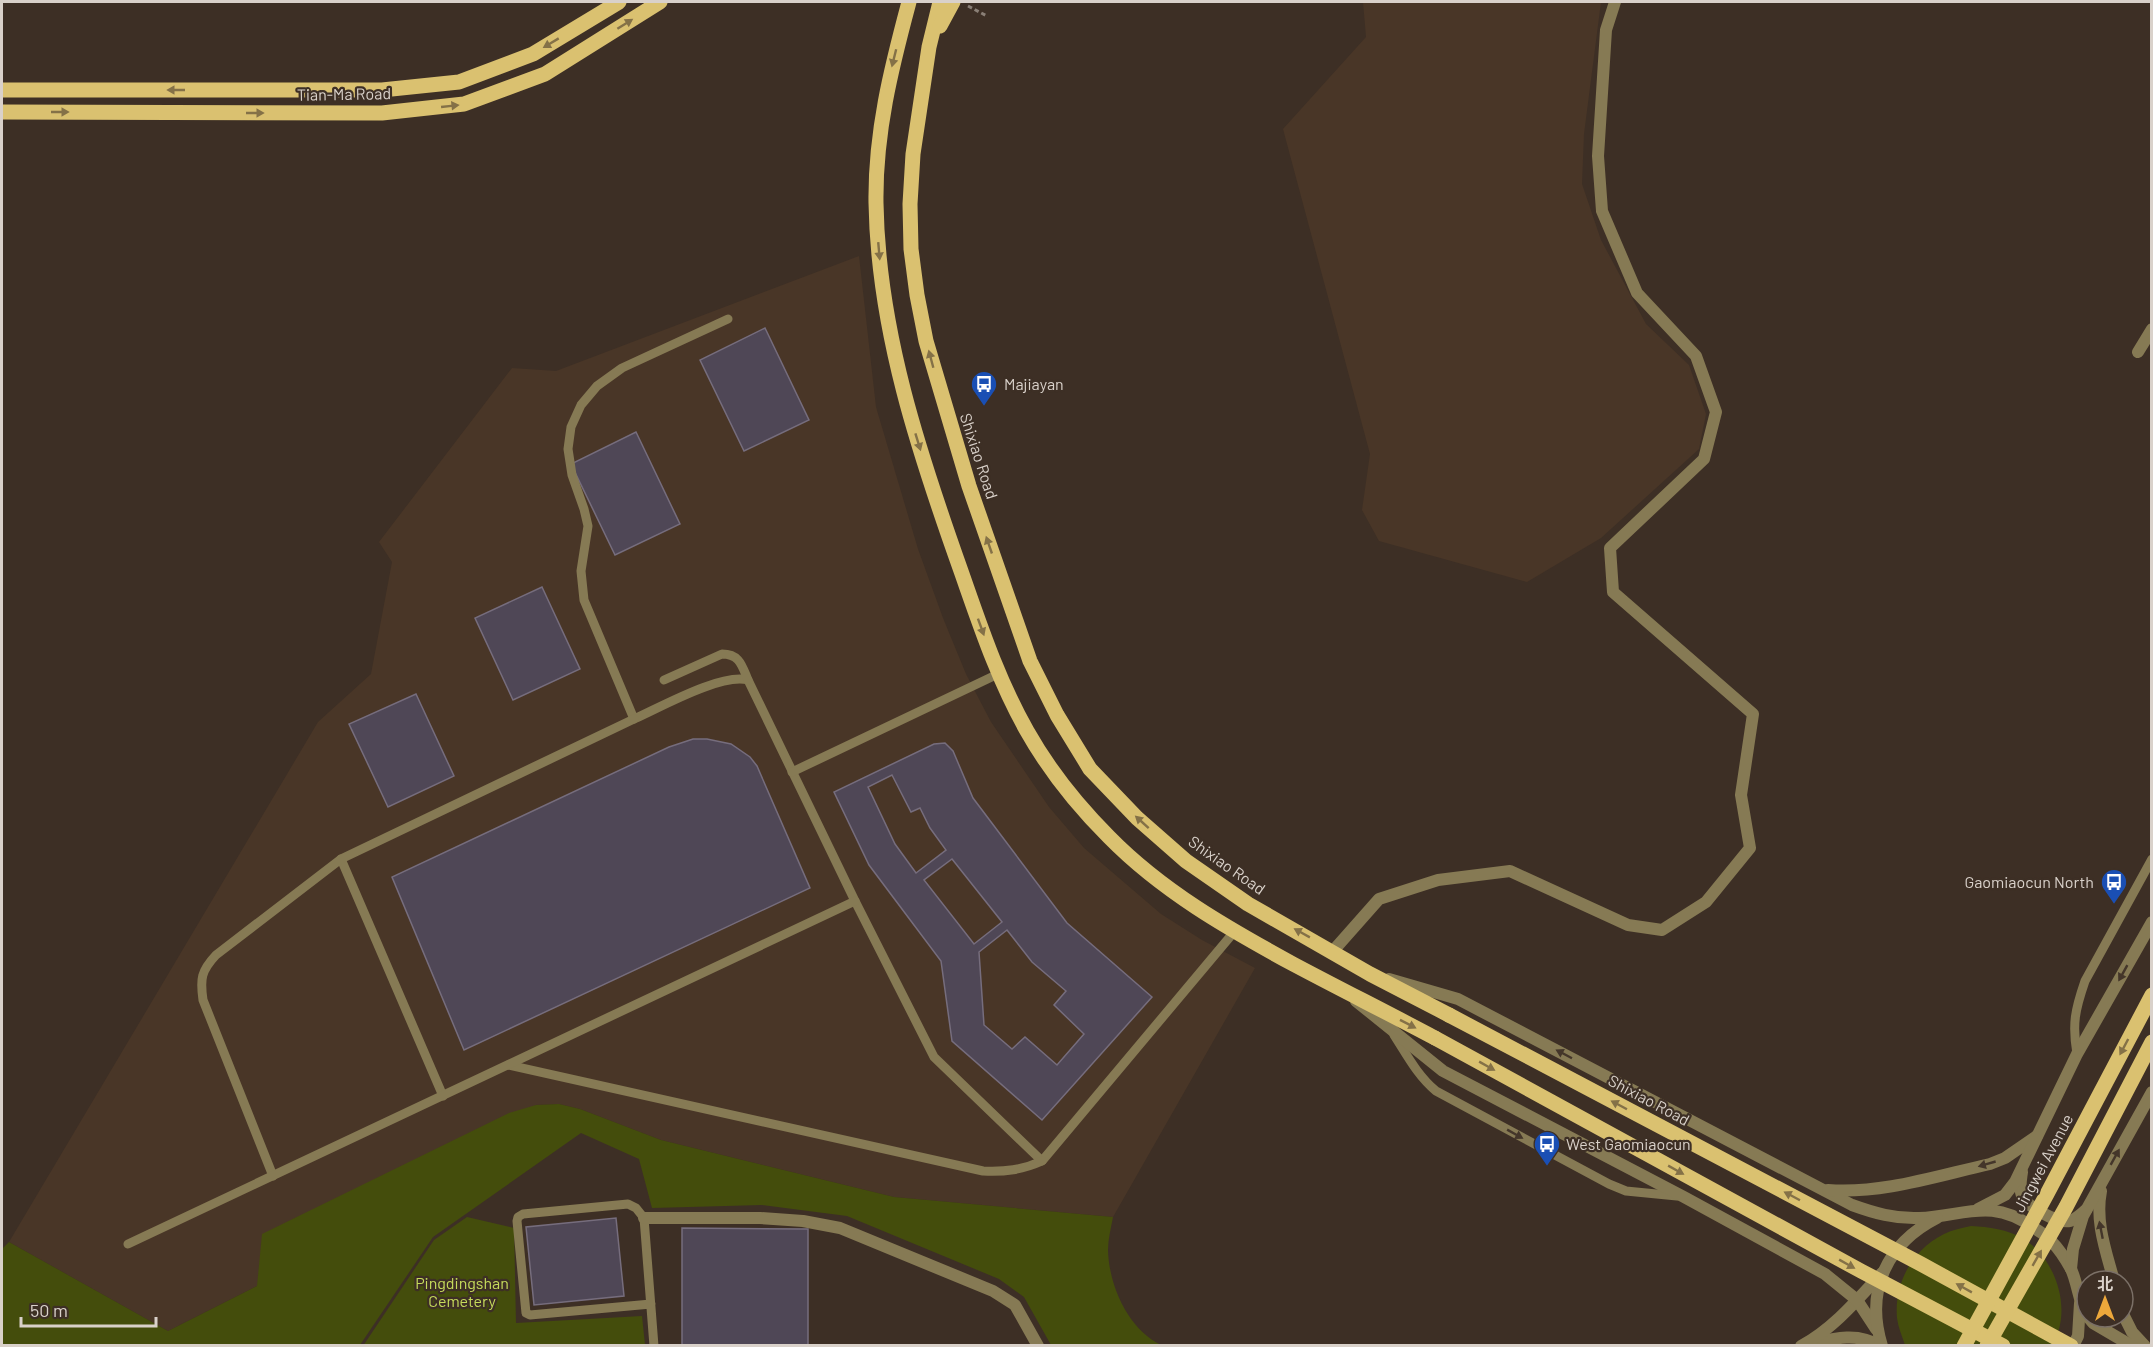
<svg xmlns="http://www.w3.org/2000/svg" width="2153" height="1347" font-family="Barlow,'Noto Sans SC',sans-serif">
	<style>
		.built { fill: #493627 }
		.green { fill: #444d0c }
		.building { fill: #4f4756; stroke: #766d7d; stroke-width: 1.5; fill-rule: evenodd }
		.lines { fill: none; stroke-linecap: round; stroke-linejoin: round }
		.path { stroke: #8a7f76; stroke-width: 3; stroke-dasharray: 4.5 3; stroke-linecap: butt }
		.service { stroke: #867a54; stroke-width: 9 }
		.minor { stroke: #867a54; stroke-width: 12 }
		.tertiary { stroke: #867a54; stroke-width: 12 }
		.primary { stroke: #dac170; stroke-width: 15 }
		.primary-bridge { stroke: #dac170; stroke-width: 15 }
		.oneway { fill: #847147 }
		.oneway2 { fill: #44362a }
		.labels { text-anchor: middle; stroke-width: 4.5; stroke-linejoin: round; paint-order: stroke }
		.street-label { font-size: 16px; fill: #d9d1ca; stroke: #3d2f25 }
		.poi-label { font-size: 16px; fill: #d9d1ca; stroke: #3d2f25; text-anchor: start }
		.park-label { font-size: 16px; fill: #c6db5b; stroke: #3d2f25 }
	</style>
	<rect width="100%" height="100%" fill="#3d2f25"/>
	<g class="built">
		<path d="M1363,2H1601L1584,134L1582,184L1601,240L1646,324L1689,365L1706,414L1699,449L1601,538L1527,582L1379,541L1362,510L1370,454L1283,129L1366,37Z"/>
		<path d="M859,256L876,407L918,549L943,618L966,674L991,722L1049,807L1084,848L1161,914L1202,940L1255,968L1113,1217L894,1197L661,1140L580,1109L559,1104L536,1105L257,1286L168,1331L9,1242L318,722L371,674L392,562L379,542L512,368L556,371Z"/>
	</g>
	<g class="green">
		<path d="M559,1104L580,1109L661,1140L894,1197L1113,1217C1111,1228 1108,1239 1108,1250C1109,1286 1128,1329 1161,1345H1051L1024,1297L999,1279L847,1216L762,1205L652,1208L639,1159L581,1133L433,1237L360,1345H2V1249L9,1242L168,1331L257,1286L262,1234L509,1113L536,1105Z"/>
		<path d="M467,1217L514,1228L516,1323L642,1316L645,1345L363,1346L434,1240Z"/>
		<path d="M1971,1226C1989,1227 2007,1229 2024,1239C2057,1260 2073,1312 2052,1345H1905C1902,1336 1898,1327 1897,1318C1894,1283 1912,1250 1944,1234C1952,1230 1962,1228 1971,1226Z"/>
	</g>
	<g class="building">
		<path d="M765,328L809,420L744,451L700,360Z"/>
		<path d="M636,432L680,524L615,555L571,464Z"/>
		<path d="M542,587L580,669L513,700L475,618Z"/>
		<path d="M416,694L454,776L388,807L349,724Z"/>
		<path d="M693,739H707L731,744L750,757L757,766L810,888L464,1050L392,877L669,747Z"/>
		<path d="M945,743L953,751L973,798L1067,923L1152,997L1042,1120L952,1041L941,961L869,865L834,792L934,744ZM892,775L911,812L920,808L930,828L946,850L916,873L895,844L868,787ZM952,859L1002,922L974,944L924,880ZM1007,930L1032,962L1066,991L1054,1005L1084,1034L1057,1065L1025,1037L1012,1049L984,1025L979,952Z"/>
		<path d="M616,1218L624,1296L534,1305L526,1227Z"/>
		<path d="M682,1228L808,1229V1346H682Z"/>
	</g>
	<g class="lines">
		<path class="path" d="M968,6L987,16"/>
		<g class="service">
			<path d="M728,319L622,368L597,386L581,405L571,427L568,449L572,475L584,509L588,526L581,571L584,600L634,719C661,707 721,673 748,680L855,901L934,1057L1042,1161L1234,932"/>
			<path d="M664,680L722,654C740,654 742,666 748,680"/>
			<path d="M792,772L998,674"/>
			<path d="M341,859L443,1096"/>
			<path d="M1394,1035C1407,1055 1417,1075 1436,1091L1609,1184L1626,1191L1677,1196"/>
			<path d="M2077,1054C2072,1024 2075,1010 2085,981L2152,859"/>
			<path d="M508,1065L983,1171C1005,1172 1022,1170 1042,1161"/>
			<path d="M273,1176L203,1000C200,979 201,971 216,955L341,859L634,719"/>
			<path d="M128,1244L855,901"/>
			<path d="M651,1304L530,1315L526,1313L517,1221L518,1217L523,1214L628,1204L636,1208L644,1218L654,1346"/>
		</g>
		<g class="minor">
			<path d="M2138,352L2152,329"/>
			<path d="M1333,951L1379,899L1438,880L1510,871L1628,925L1662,930L1706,902L1750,848L1741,795L1753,714L1613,592L1610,548L1704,459L1716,412L1696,356L1637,293L1602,211L1598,156L1606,30L1615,2"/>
			<path d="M644,1218H760L803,1221L840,1228L993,1291L1015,1305L1038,1346"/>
			<path d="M1811,1344C1835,1338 1858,1332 1880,1346"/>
			<path d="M1801,1346C1833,1329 1858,1299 1882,1273"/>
		</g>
		<g class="tertiary">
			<path d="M1389,979L1458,999L1852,1205C1874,1213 1895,1219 1919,1218C1965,1216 1991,1197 2034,1228C2040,1232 2048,1236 2052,1242C2059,1249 2066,1260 2071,1269C2078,1284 2078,1301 2087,1316"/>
			<path d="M1356,1001L1443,1071L1684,1197L1825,1274L1857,1300L1876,1329"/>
			<path d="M2022,1172C2021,1180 2019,1188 2022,1196C2026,1206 2058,1224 2070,1221C2076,1219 2081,1214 2086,1210"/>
			<path d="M1828,1190C1883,1194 1936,1176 1990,1164L2005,1158L2037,1136"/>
			<path d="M2101,1191C2095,1222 2106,1251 2114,1281"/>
			<path d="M1978,1209L2005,1195L2015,1182L2077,1054L2152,922"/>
			<path d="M2071,1269L2073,1249L2083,1216L2152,1092"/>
			<path d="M2123,1314L2132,1332L2145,1346"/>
			<path d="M2088,1317L2093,1323L2132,1346"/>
			<path d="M1882,1346C1865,1291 1886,1244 1937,1218"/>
			<path d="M2073,1346L2078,1336L2080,1303"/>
		</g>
		<g class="primary">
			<path d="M909,2C891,69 875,133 876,203C878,330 919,453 961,571C980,625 998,680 1027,731C1049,770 1077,805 1109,837C1162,891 1227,928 1293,964C1340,989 1388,1013 1435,1038"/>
			<path d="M940,2L929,47L913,154L910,204L911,249L917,295L926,341L969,486L1030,661L1057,715L1090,769L1137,818L1186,861L1248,904L1370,974L1449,1015"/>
			<path d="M940,26L953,2"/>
			<path d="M2,90H382L459,82L533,54L619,2"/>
			<path d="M2,112L382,113L464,104L545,74L660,2"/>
		</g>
		<g class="primary-bridge">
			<path d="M1449,1015L1921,1264L2071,1346"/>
			<path d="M1435,1038L1861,1271L2003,1346"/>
			<path d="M1964,1346L2047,1194L2152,995"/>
			<path d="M1987,1346L2066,1207L2152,1042"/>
		</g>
	</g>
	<defs><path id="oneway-solid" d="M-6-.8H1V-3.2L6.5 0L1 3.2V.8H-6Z" transform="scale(1.5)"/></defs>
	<g class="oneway">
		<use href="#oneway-solid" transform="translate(625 24) rotate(-32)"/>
		<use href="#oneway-solid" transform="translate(551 43) rotate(149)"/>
		<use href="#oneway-solid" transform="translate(894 58) rotate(104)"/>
		<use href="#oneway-solid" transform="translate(176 90) rotate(-180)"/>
		<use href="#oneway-solid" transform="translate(450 106) rotate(-6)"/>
		<use href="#oneway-solid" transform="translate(60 112)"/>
		<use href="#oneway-solid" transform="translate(255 113)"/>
		<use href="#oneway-solid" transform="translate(879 251) rotate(85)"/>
		<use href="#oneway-solid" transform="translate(931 359) rotate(-105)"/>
		<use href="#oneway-solid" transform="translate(918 442) rotate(73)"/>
		<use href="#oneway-solid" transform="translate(989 545) rotate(-109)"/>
		<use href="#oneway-solid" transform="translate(981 627) rotate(70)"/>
		<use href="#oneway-solid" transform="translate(1142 822) rotate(-138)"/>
		<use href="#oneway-solid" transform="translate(1302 933) rotate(-151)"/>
		<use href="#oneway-solid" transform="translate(1408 1024) rotate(27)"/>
		<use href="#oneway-solid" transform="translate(2124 1047) rotate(118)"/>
		<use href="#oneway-solid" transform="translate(1487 1066) rotate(29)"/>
		<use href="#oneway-solid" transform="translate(1619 1105) rotate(-152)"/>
		<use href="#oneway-solid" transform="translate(1676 1170) rotate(29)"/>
		<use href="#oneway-solid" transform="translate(1792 1196) rotate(-152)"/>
		<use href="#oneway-solid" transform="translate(2037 1258) rotate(-60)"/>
		<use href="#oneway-solid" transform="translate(1847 1264) rotate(29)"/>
		<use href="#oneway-solid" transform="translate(1964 1288) rotate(-151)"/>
	</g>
	<g class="oneway2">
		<use href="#oneway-solid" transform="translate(2123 973) rotate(119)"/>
		<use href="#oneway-solid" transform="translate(1564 1054) rotate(-152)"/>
		<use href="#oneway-solid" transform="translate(1515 1134) rotate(29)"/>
		<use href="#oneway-solid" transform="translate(2115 1157) rotate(-61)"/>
		<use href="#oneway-solid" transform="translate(1987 1164) rotate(164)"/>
		<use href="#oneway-solid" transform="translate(2101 1230) rotate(-101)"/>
	</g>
	<defs>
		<g id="bus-pin" transform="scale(1.35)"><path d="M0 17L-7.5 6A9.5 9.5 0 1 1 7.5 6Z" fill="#1a4fb4" stroke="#3d2f25"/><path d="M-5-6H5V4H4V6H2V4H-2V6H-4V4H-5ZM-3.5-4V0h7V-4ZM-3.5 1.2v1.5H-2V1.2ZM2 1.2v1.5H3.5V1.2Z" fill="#fff"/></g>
	</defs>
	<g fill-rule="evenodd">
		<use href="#bus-pin" x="984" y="384"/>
		<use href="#bus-pin" x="2114" y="882"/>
		<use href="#bus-pin" x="1547" y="1144"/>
	</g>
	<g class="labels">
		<g class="street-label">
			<text transform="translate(344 94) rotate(-1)" y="6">Tian-Ma Road</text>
			<text transform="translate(979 456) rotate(72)" y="6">Shixiao Road</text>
			<text transform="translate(1227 865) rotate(35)" y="6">Shixiao Road</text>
			<text transform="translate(1649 1100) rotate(28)" y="6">Shixiao Road</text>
			<text transform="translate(2043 1163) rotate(-62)" y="6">Jingwei Avenue</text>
		</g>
		<g class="poi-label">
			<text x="1004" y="390">Majiayan</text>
			<text x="2094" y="888" text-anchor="end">Gaomiaocun North</text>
			<text x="1566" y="1150">West Gaomiaocun</text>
		</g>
		<g class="park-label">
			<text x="462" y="1289">Pingdingshan<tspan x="462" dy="18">Cemetery</tspan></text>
		</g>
	</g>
	<rect width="2153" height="1347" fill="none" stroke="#d9d1ca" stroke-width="6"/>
	<g transform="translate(2105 1299)"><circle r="28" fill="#3d2f25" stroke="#7b7067" stroke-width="1.5"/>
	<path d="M0-4.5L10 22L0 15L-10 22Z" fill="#eda83b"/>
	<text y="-9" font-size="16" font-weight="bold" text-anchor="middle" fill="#d9d1ca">北</text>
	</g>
	<path d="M21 1317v9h135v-9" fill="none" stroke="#d9d1ca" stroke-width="3"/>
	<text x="30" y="1317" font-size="18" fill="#d9d1ca" stroke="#3d2f25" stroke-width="4.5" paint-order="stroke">50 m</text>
</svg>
